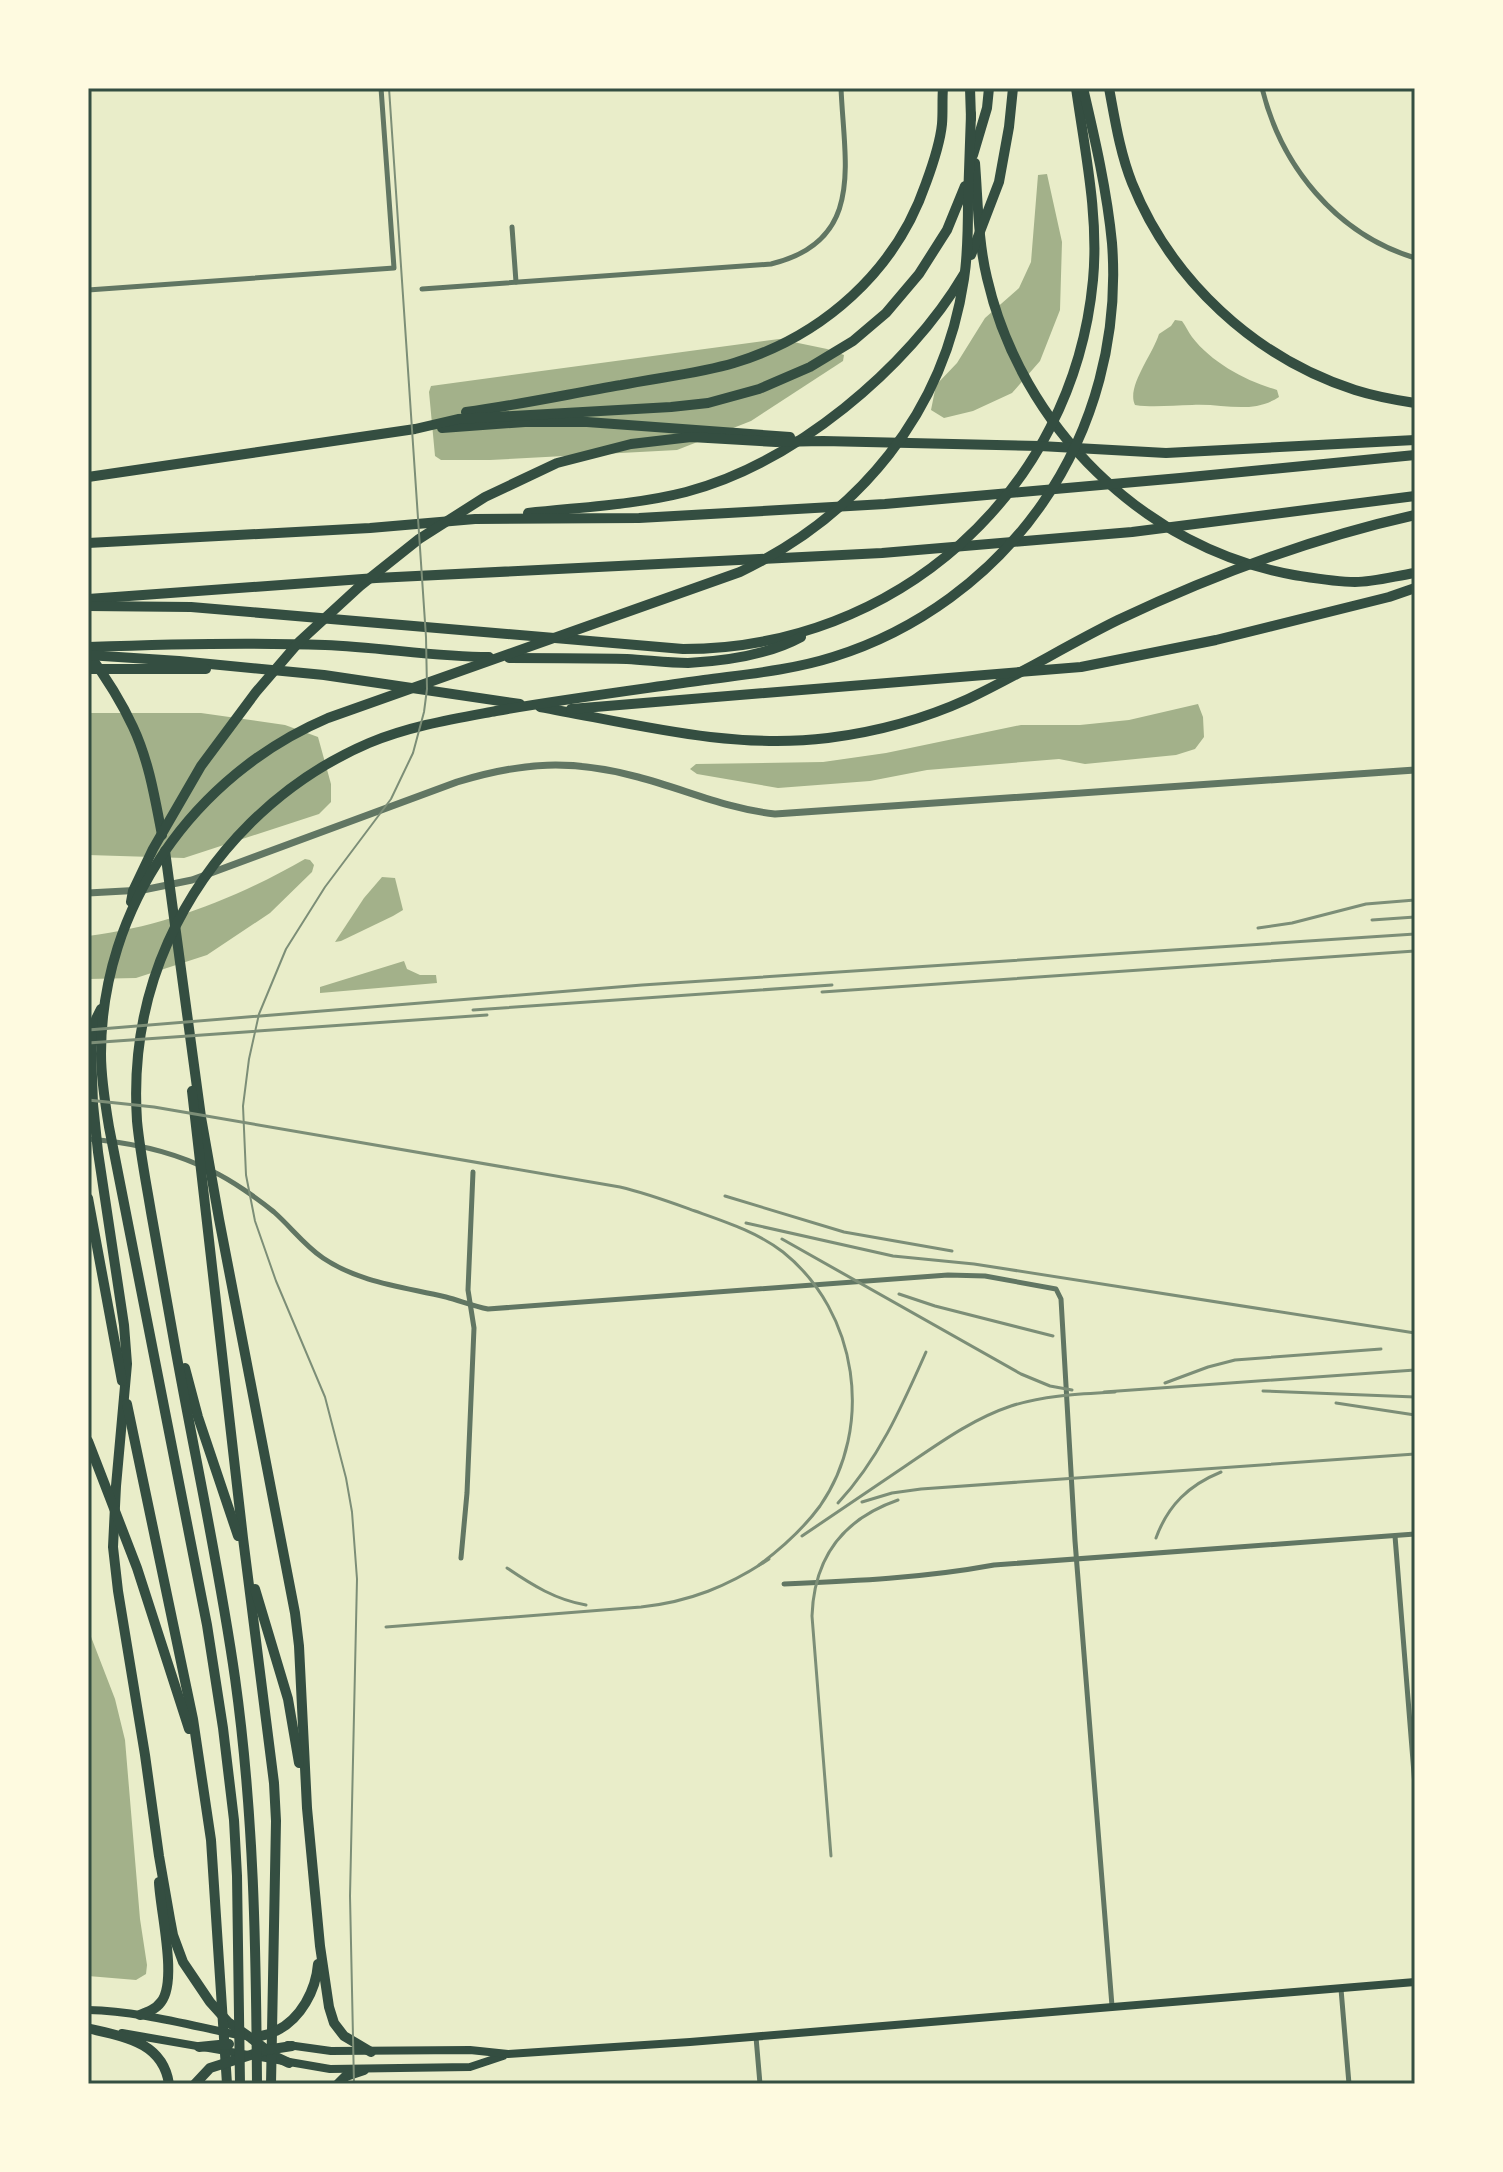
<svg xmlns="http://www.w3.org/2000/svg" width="1503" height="2172" font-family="Jost,sans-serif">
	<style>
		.water { fill: #a3b18a }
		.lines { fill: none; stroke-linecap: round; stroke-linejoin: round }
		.minor { stroke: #617663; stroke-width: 5 }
		.tertiary { stroke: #617663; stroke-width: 7 }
		.secondary { stroke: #344e41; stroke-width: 8 }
		.motorway { stroke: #344e41; stroke-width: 10 }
		.tram { stroke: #7c8e77; stroke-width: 2 }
		.rail { stroke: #7c8e77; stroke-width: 3 }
		.neatline { fill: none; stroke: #344e41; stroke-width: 3 }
	</style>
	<rect width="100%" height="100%" fill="#e9edc9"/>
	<g class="water">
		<path d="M1047,174L1062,242L1060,310L1040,361L1012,393L973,411L944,418L931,410L936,385L957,363L985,318L1019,288L1031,262L1038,175Z"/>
		<path d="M1175,320L1182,321C1186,326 1188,332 1192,337C1212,363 1246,381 1277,390L1279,397C1251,415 1223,403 1192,405C1173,405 1155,408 1135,405C1126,387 1153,354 1159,334L1171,326Z"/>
		<path d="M779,339L827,349L844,355L843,361L751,421L677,450L490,460H441L435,456L429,392L431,386Z"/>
		<path d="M1198,704L1203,717L1204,737L1195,749L1176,755L1085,764L1059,759L927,770L870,781L778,788L697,774L690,769L696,764L823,762L886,753L1021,725H1080L1129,720Z"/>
		<path d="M88,713H201L285,725L318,737L331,784V802L319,814L184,858L88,855Z"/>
		<path d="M305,859L310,860L314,865L312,872L270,913L207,955L136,978L88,979V936C164,927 239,897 305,859Z"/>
		<path d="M382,877L395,878L403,910L393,916L341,941L335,942L364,898Z"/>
		<path d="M404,961L407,969L420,975H436L437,983L320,993V987Z"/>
		<path d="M88,1629L115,1699L125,1740L140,1919L147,1965L146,1974L136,1980L88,1976Z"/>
	</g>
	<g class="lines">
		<g class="minor">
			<path d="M1262,88C1281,166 1336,234 1415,258"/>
			<path d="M1415,88V89"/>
			<path d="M512,227L516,282"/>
			<path d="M422,289L771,264C866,241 844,163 841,88"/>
			<path d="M88,290L394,268L381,88"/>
			<path d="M88,1139C127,1142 163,1149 199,1165"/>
			<path d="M212,1171C231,1180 257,1198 274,1212C291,1227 304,1245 323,1258C360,1283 405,1287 446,1297C461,1301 473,1306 488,1309L948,1275L985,1276L1056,1289L1061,1299L1075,1541L1112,2006"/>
			<path d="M1395,1536L1415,1786"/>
			<path d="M461,1558L467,1493L474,1328L468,1290L473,1172"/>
			<path d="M784,1584C854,1581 924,1578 994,1565L1415,1534"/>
			<path d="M1341,1989L1349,2084"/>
			<path d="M756,2037L760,2084"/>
		</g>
		<path class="tertiary" d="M88,893L143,890L192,880L457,782C522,762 572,759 638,777C684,789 727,809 775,814L1415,770"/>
		<g class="secondary">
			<path d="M88,2010C140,2011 192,2026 243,2036"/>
			<path d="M122,2033L330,2069L470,2067L503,2056"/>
			<path d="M288,2045L331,2051L470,2050L508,2054L690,2042L1415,1982"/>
		</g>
		<g class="motorway">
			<path d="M970,88L971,119"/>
			<path d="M1109,88C1115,120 1120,153 1132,183C1171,280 1255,358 1355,390C1374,396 1395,400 1415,403"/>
			<path d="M973,155L987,108L989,88"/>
			<path d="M975,163C978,201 978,241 987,278C1021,426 1144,549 1294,575C1313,578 1335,582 1355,582C1374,582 1395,576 1415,573"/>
			<path d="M971,255L999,182L1009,127L1013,88"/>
			<path d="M466,412C518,405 569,394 621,385C656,378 701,373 734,363C823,336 896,271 926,183C933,164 940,144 942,124C943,112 942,100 943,88"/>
			<path d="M442,428L525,422H587L790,437"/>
			<path d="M88,477L415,429L458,419L671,407L708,403L759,389L810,367L853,341L886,313L919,274L947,230L965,186"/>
			<path d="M528,513C581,507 635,505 686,492C793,464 908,369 964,274"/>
			<path d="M88,543L370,528L475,519L639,518L885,504L1180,478L1415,455"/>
			<path d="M88,599L376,578L882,553L1132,532L1415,496"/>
			<path d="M88,606L191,607L683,649C895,649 1073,493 1093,280C1099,216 1085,152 1076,88"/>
			<path d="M88,647C167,644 247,642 325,645C380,647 435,657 489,657"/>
			<path d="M88,653C105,676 121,701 133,727C149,761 155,799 162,835"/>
			<path d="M88,655L179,661L324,675L520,704"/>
			<path d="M509,658C548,658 587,658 627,659C647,660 668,663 688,663C725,661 768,655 801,637"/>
			<path d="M88,669H206"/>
			<path d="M540,707C635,724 731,750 828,738C876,732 924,719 968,699C1019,675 1067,645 1118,620C1213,575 1312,538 1415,515"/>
			<path d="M571,709L1081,667L1216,640L1389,597L1415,588"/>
			<path d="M165,851L201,1117L219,1219L295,1613L299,1646L307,1808L320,1946L329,2007L334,2023L344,2036L371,2052"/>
			<path d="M131,902L133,891L153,849L201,766L256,692L299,642L360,586L419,539L485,497L557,463L631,444L691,437L776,442L823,441L1040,446L1166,453L1415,440"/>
			<path d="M101,1009L96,1019L91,1050L93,1104L98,1152L124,1325L127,1364L116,1486L113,1547L118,1591L145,1755L159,1856L170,1919L173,1935L183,1962L210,2002L228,2022L251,2038L274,2056L289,2063"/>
			<path d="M192,1091L243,1538L274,1783L276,1821L271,2084"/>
			<path d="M88,1198L122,1381"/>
			<path d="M185,1368L198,1417L238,1536"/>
			<path d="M127,1404L193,1719L211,1840L227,2084"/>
			<path d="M88,1441L137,1568L189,1729"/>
			<path d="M255,1589L288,1699L299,1763"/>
			<path d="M140,2015C148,2012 156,2009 161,2002C178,1981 160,1910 159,1882"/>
			<path d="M91,2029C126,2037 163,2043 169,2084"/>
			<path d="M252,2038C259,2036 269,2035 276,2031C301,2019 316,1990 318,1964"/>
			<path d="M199,2047L229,2044"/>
			<path d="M195,2084L210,2068L266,2050L292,2046"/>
			<path d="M240,2084L237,1876L234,1820L223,1728L207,1625L109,1127C105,1103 101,1078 101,1054C101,907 194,775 328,718L740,572C859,515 944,413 964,279C968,253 968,227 968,200C969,172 970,143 971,114"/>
			<path d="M257,2084C256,1946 254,1814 235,1678C219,1565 194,1453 174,1341C166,1298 159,1255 151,1212C146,1182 140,1152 137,1121C133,1060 143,998 168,942C208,853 280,781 369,743C410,726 453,719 496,711C565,699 635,690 704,680C748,674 792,670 833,657C917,631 992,576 1042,504C1095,428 1119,335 1112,243C1107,191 1095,139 1083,88"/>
			<path d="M338,2084L346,2076L364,2070"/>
		</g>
		<path class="tram" d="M354,2084L350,1896L357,1579L352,1512L346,1478L325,1397L276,1281L255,1221L246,1175L243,1106L249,1059L259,1014L286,949L325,887L391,799L413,753L424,712L427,689L426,637L389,88"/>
		<g class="rail">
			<path d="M1372,920L1415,917"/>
			<path d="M1258,928L1292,923L1366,904L1415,900"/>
			<path d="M822,992L1415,951"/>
			<path d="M473,1010L832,985"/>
			<path d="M88,1030L642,985L1415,934"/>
			<path d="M88,1043L487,1015"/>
			<path d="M88,1100L154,1107L620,1187C646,1193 670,1202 695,1211C726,1222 757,1232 783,1252C858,1312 875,1427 820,1506C803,1529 782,1548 759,1565"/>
			<path d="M725,1196L844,1232L952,1251"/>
			<path d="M746,1223L893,1256L974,1264L1415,1333"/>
			<path d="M782,1239L1021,1374L1050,1386L1072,1390"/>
			<path d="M899,1294L935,1306L1053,1336"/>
			<path d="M1165,1383L1208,1367L1235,1360L1381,1349"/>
			<path d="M1263,1391L1415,1397"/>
			<path d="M1104,1392L1415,1370"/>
			<path d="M1336,1403L1415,1415"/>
			<path d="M862,1502L892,1493L921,1489L1415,1454"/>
			<path d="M838,1503C879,1459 902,1406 926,1352"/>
			<path d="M802,1536C836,1513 870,1490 904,1467C938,1444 972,1419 1011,1406C1045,1395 1080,1394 1115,1392"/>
			<path d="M1156,1538C1168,1505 1189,1485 1221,1472"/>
			<path d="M507,1568C532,1585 556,1600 586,1605"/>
			<path d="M386,1627L641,1607C689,1602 729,1586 769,1559"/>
			<path d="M831,1856L812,1616C814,1557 843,1519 898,1500"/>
		</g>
	</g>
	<rect width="1503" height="2172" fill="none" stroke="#fefae0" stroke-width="180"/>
	<rect x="90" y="90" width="1323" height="1992" class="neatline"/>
</svg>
